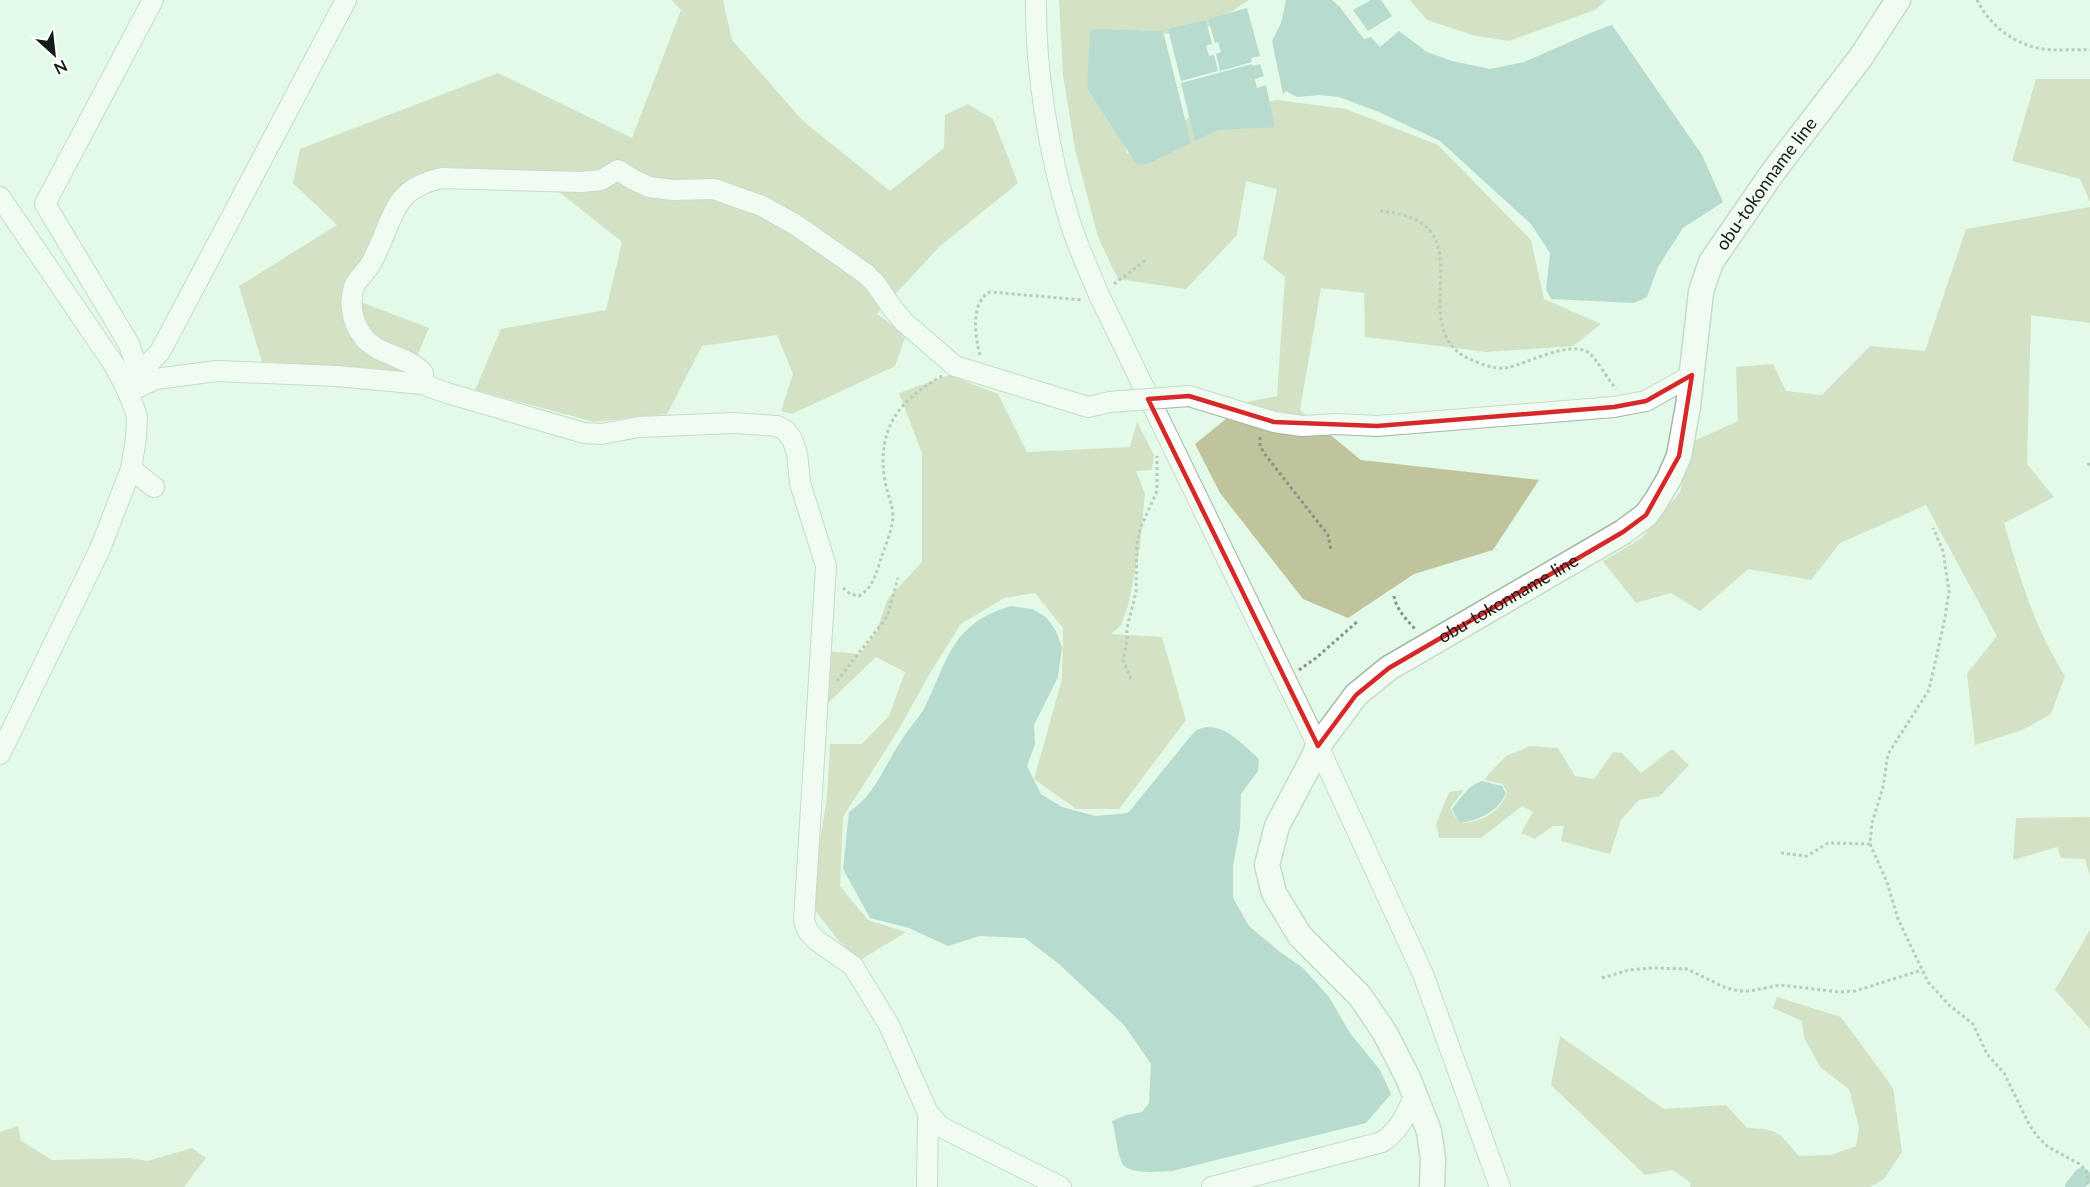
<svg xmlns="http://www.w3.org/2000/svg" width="2090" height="1187" font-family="Lato,sans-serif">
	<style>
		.forest { fill: #bfc49c }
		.water { fill: #84b7b3 }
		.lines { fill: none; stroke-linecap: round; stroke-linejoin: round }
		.canal { stroke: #84b7b3; stroke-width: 18 }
		.minor-casing { stroke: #a2b7a6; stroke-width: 22 }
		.major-casing { stroke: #a2b7a6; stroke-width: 27 }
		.path { stroke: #859588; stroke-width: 3; stroke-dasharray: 3 3; stroke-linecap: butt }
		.minor { stroke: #fff; stroke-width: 20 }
		.major { stroke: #fff; stroke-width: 24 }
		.minor-bridge-casing { stroke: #a2b7a6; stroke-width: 22; stroke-linecap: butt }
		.minor-bridge { stroke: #fff; stroke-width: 20 }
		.marked { fill: none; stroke: #d62828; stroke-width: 4.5; stroke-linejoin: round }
		.labels { text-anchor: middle; stroke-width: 6; stroke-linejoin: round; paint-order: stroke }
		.street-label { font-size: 18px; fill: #141c16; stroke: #fff }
	</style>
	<rect width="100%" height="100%" fill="#e3fae8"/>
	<g class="forest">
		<path d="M672,0H723L732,40L803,121L890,191L944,148L945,115L968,104L993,119L1018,183L939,247L877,314L906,335L895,366L792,414L781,411L793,374L777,335L702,346L667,414L594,422L475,390L501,329L606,310L622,242L538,175L428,174L345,296L429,328L410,373L262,362L239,286L337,225L293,183L300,149L498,73L632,138L681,10Z"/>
		<path d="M1059,0H1249L1193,37L1141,30L1105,53L1127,154L1190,117L1277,100L1346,109L1438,145L1531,240L1544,299L1601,324L1573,346L1487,352L1365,337L1364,293L1321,288L1300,410L1361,460L1539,480L1493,550L1414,574L1348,618L1303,599L1220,493L1195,444L1247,402L1277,396L1285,277L1263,259L1277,189L1246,181L1237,235L1186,289L1118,279L1098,237L1075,149L1063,75Z"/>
		<path d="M1410,0H1606L1595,10L1509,41L1476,36L1427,20Z"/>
		<path d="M2036,79H2090V202L2080,179L2012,161Z"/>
		<path d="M2090,207V323L2031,315L2027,464L2054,497L2004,523C2020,578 2034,627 2065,676L2051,714L2022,730L1975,745L1967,674L1997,636L1926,505L1840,543L1811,580L1748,569L1700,611L1671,593L1636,603L1603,561L1642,538L1680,492L1694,441L1738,421L1736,367L1773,364L1786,391L1822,395L1870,346L1925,351L1966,229Z"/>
		<path d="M949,375L998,394L1027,452L1130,447L1137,422L1154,455L1152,470L1136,471L1145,494L1140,547L1128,606L1121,625L1111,634L1162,637L1186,720L1119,809H1076L1034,779L1062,679L1063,628L1035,593L1004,598L961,624L930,673L899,729L843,817L840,886L868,920L906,932L859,961L838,940L815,910L816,867L827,797L830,744H862L889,716L905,672L876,657L826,705L828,651L860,654L877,631L887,600L922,562V453L899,393Z"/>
		<path d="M1530,746L1558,748L1575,776L1594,779L1613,752L1622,753L1641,773L1672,749L1689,765L1660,796L1639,800L1621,820L1610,854L1561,841L1564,826H1553L1535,839L1521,833L1533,812L1522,806L1481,838H1439L1436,824L1449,792L1464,790L1450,808L1459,823C1480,823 1500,813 1507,792L1502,784L1485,780L1486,777L1506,756Z"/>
		<path d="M2090,817V876L2085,859L2061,858L2057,847L2013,860L2016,818Z"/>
		<path d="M2090,930V1029L2055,990Z"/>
		<path d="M1777,997L1841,1017L1893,1088L1902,1152L1884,1179L1870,1187H1690L1691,1183L1673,1170L1645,1175L1551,1085L1560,1036L1664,1109L1726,1105L1747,1128C1780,1129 1778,1132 1799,1156L1831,1155L1856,1146L1859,1128L1849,1089L1821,1068L1804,1038L1802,1021L1773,1008Z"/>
		<path d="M18,1126L21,1141L52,1160L129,1158L148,1161L192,1148L206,1158L184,1187H0V1132Z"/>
	</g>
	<g class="water">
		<path d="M1286,0H1332L1339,6L1364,39L1371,37L1380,47L1399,31L1427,52L1452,61L1490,69L1524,62L1595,31L1612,25L1702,155L1723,202L1683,228L1658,267L1647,297L1634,303L1551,299L1546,290L1550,253L1531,224L1440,141L1379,112L1339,97L1320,95L1297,97L1286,91L1283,94L1272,41L1281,23Z"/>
		<path d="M1371,0H1381L1392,16L1368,31L1353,10Z"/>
		<path d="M1247,8L1260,56L1251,58L1252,62L1220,71L1216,54L1221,52L1218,42L1215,43L1208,19Z"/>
		<path d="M1206,20L1212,44L1206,46L1209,56L1214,55L1218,71L1181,81L1168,29Z"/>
		<path d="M1095,29L1163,31L1191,143L1150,163L1137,165L1087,88L1090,32Z"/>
		<path d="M1252,64L1253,66L1260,64L1264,76L1255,79L1257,88L1266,85L1275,127L1218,130L1195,141L1181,83Z"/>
		<path d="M1011,606L1032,609L1046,617L1056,631L1062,647L1058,677L1034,725L1035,744L1027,766L1041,794L1062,807L1095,816L1128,813L1195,731C1219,717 1242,744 1259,759L1258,771L1241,794L1240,828L1233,866V898L1249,926L1280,952L1303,968L1329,997L1350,1033L1380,1070L1391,1094L1366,1123L1172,1171C1160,1171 1129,1176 1122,1163C1117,1153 1116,1133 1112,1121L1126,1115L1142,1112L1149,1103L1151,1064L1124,1025L1059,964L1025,938L979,936L948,946L909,928L870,918L843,869L849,812C855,807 862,802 867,796C880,780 889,759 901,741C908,729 918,719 925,707C949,658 951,624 1011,606Z"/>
		<path d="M1482,781L1502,786L1506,793C1498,812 1480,820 1459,823L1452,809C1461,798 1468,785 1482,781Z"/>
	</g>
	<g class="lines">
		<path class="canal" d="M2074,1187L2082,1177"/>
		<g class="minor-casing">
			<g id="minor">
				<path d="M1036,0C1035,69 1049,156 1070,222C1078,247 1089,271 1099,295L1318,746L1423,974L1500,1187"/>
				<path d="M0,197L115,366L128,392L137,416L136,438L131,469L100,549L0,754"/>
				<path d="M139,373L160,352L346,0"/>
				<path d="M422,384L423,373C407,355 376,356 362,335C352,322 349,303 354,287C357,279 366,272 370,265C382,246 389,215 402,199C412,187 428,181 442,178L581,182L601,180L618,170L634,180L649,187L673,190L714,189L762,206L796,225L866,274L875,283L893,309L904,322L955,366L1088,407L1110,402"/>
				<path d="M143,385L129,344L45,204L153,0"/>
				<path d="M128,392L156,379L217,371L337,376L422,384L447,393L584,433L602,434L638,427L734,423L777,426L785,430L792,439L797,453L800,483L826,566L804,921L808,931L816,940L853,966L889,1025L928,1113L927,1187"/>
				<path d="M1189,396L1274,422L1302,426L1337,424L1377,426L1614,407L1646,401L1692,375"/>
				<path d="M131,469L154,487"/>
				<path d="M928,1113L941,1127L1061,1187"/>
				<path d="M1212,1187L1382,1142C1400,1130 1407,1113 1415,1094"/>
			</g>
		</g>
		<g class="major-casing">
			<g id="major">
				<path id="s1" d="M1432,1187L1433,1159L1429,1131L1408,1078L1385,1033L1360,996L1300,936L1274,893L1267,865L1277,826L1312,760L1318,746L1356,695L1389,668L1623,532L1646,515L1656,501L1669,479L1679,456L1688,406L1701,292L1711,262L1773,172L1861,57L1898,0"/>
			</g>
		</g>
		<g class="path">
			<path d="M1977,0C1989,25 2015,45 2043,49C2058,51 2074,49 2090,50"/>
			<path d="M1380,211C1486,220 1410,312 1458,352C1466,359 1494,370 1505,368C1525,365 1570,339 1589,353C1595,357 1610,382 1616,389"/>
			<path d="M1114,284L1146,260"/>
			<path d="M980,355C975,337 970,302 990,292L1082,300"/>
			<path d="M1260,437V446L1264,453L1328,535L1331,550"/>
			<path d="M2088,463L2090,466"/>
			<path d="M843,588L850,594L859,596C873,587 875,576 880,562C884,548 892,532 893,517C893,505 887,493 885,481C876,429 899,400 942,376"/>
			<path d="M1394,596C1396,609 1406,619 1415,629"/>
			<path d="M1299,670L1316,658L1358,621"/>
			<path d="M1131,679L1123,660L1127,640V628L1136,592L1137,542L1140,529L1157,491V456"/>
			<path d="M837,681L887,617L898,578"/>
			<path d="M1870,844L1887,882L1898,919L1928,982L1949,1005L1973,1024L1987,1054L2004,1073L2029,1124L2037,1136L2048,1147L2078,1163L2086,1170L2089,1181L2085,1187"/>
			<path d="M1781,853L1807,856L1828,843L1870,844L1872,823L1883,787L1888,754L1929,690L1945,618L1949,591L1943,551L1933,528"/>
			<path d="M1602,978L1629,970L1653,968L1687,969L1726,988L1739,991H1750L1780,985L1840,992L1855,991L1922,970"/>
		</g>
		<use href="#minor" class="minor"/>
		<use href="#major" class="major"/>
		<g class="minor-bridge-casing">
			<path id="minor-bridge" d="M1110,402L1189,396"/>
		</g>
		<use href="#minor-bridge" class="minor-bridge"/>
	</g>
	<path d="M0 0H2090V1187H0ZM1692,375L1679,456L1646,515L1623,532L1389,668L1356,695L1318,746L1148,399L1189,396L1274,422L1377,426L1614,407L1646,401Z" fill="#e3fae8" fill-opacity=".55" fill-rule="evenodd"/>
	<path class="marked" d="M1692,375L1679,456L1646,515L1623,532L1389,668L1356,695L1318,746L1148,399L1189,396L1274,422L1377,426L1614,407L1646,401Z"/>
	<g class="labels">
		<g class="street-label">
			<text dy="6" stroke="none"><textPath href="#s1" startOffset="1269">obu-tokonname line</textPath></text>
			<text dy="6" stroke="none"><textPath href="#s1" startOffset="747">obu-tokonname line</textPath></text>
		</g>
	</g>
	<g transform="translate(54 54) rotate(153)" stroke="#ffffff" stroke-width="4.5" paint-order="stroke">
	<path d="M0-4.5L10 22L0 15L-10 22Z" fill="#141c16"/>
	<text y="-9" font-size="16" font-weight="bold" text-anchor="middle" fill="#141c16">N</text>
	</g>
</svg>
